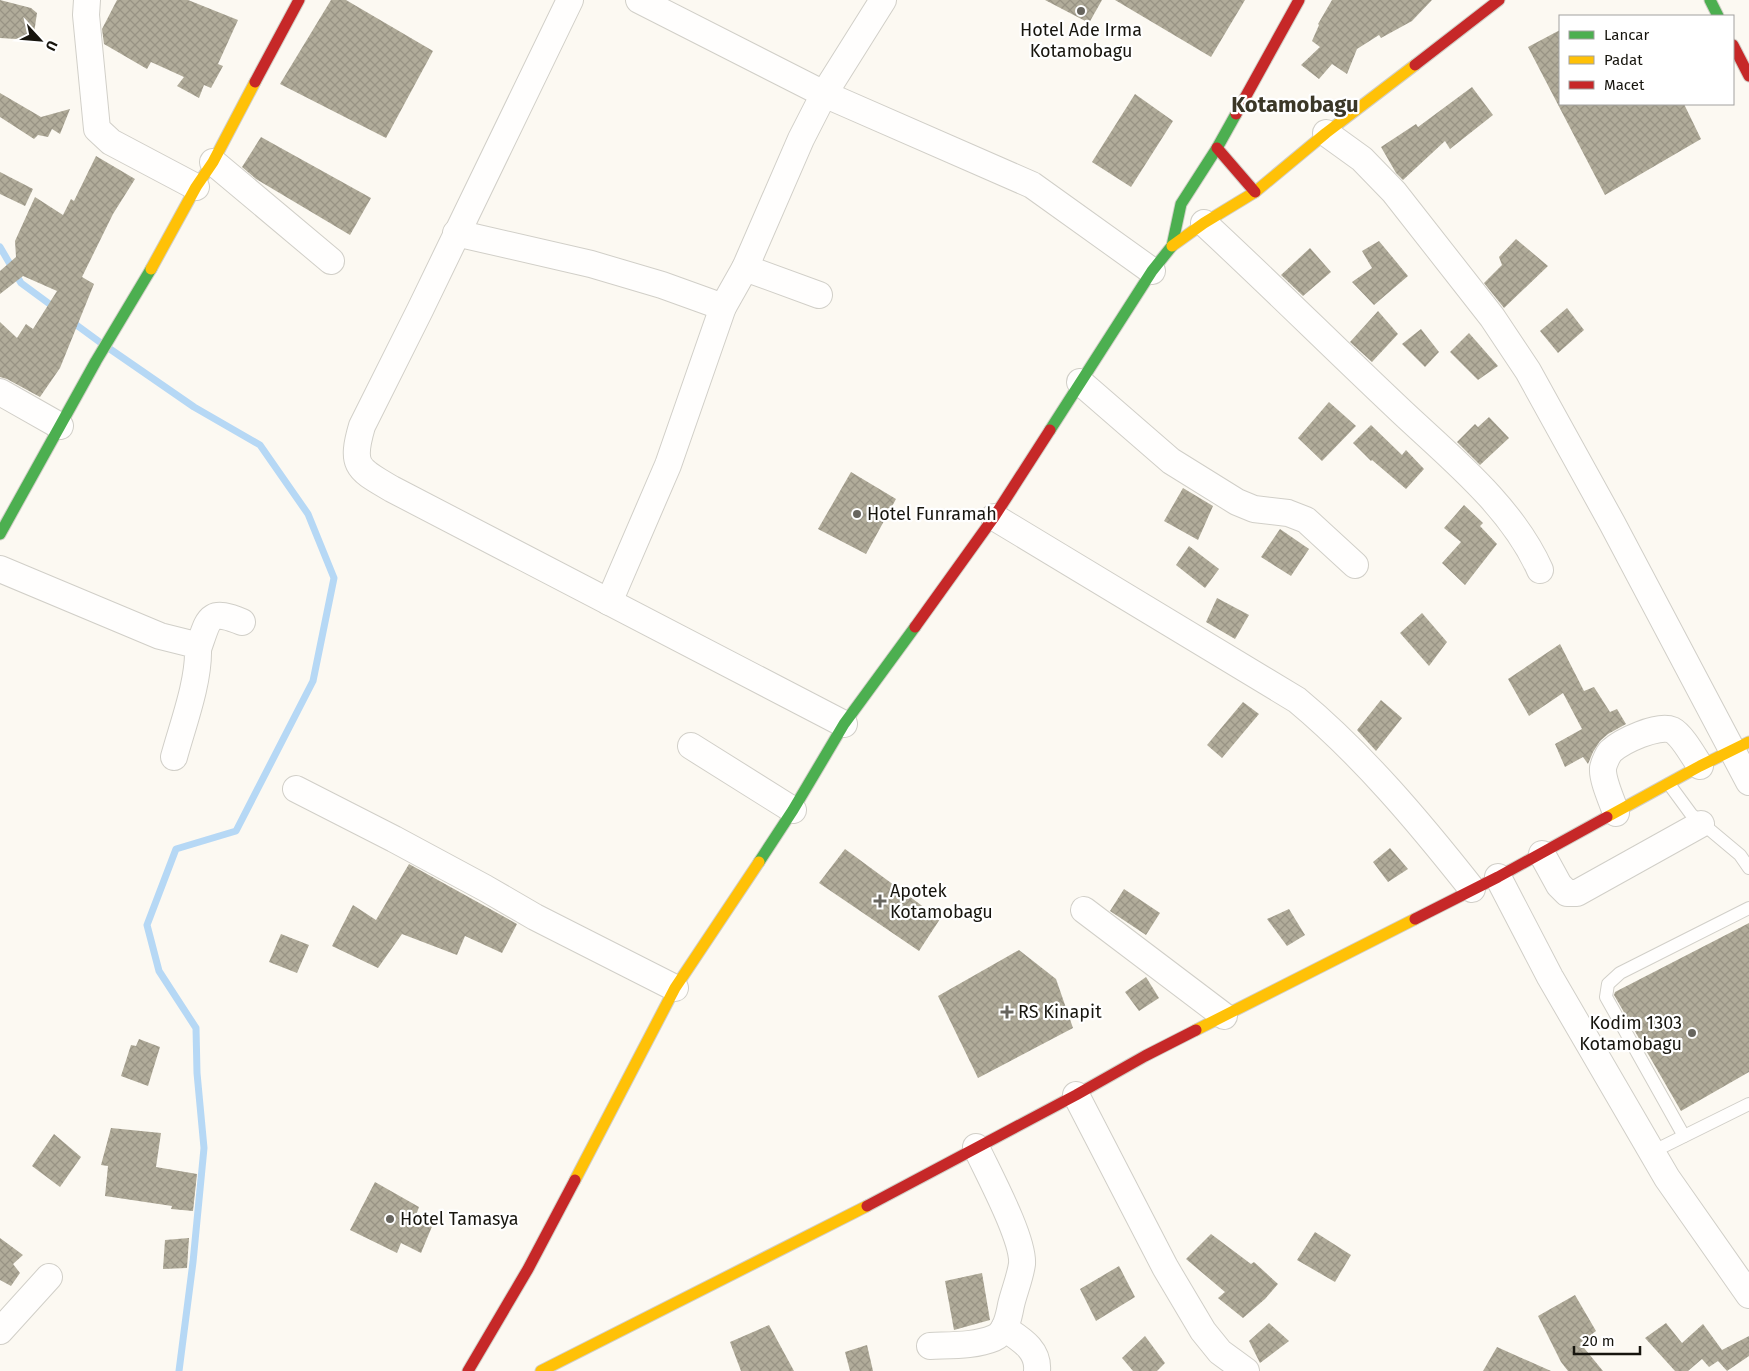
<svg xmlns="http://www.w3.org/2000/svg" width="1749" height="1371" font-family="'Fira Sans',sans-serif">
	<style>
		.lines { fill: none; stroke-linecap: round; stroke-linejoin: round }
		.stream { stroke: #b6d8f5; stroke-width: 7 }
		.building { fill: url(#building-cross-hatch) }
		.lane-casing { stroke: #d1cfc8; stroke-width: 14 }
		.street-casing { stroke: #d1cfc8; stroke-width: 28 }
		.fast-casing { stroke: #d1cfc8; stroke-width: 13 }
		.slow-casing { stroke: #d1cfc8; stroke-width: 13 }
		.jam-casing { stroke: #d1cfc8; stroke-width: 13 }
		.lane { stroke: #fffefd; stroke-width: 12 }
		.street { stroke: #fffefd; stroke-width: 26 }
		.fast { stroke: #4caf50; stroke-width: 11 }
		.slow { stroke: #ffc107; stroke-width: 11 }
		.jam { stroke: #c62828; stroke-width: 11 }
		.poi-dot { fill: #67655e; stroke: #fff; stroke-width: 2 }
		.labels { text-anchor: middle; stroke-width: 4.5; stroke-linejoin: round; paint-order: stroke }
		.poi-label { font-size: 18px; fill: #17150e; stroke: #fff; text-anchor: start }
		.district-label { font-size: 22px; font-weight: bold; fill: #3b3727; stroke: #fff }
	</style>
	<defs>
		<pattern id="building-cross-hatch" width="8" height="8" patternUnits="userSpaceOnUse" patternTransform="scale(1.25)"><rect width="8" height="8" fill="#b1ac9a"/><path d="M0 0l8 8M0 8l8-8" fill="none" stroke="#989384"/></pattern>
	</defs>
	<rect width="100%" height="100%" fill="#fcf9f2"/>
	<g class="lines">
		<g class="stream">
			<path d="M0,247L21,283L55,308"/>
			<path d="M71,321L101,343"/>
			<path d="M110,349L194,407L260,445L308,514L334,578L313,681L236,831L176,849L147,925L159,971L196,1028L197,1073L204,1148L193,1262L179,1371"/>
		</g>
	</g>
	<g class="building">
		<path d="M0,0L31,8L37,13L33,40L0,38Z"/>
		<path d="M117,0H188L238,20L218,64L223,66L211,88L204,85L199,98L177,86L184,77L151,62L147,69L104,44L102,29Z"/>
		<path d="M331,0H346L433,51L386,138L280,84Z"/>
		<path d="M1045,0H1102L1089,23Z"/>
		<path d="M1115,0H1245L1211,57Z"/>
		<path d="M1332,0H1432L1412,21L1381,38L1379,35L1357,49L1347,74L1332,64L1319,79L1301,65L1320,47L1312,41L1319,25L1318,24Z"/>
		<path d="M1560,30V104H1684L1701,139L1605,195L1528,47Z"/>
		<path d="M1472,87L1493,115L1450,149L1445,141L1403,180L1396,173L1381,147L1416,124L1418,127Z"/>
		<path d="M0,93L41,117L70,109L60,134L52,129L48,137L38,135L34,139L0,117Z"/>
		<path d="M1135,94L1173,121L1131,187L1092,162Z"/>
		<path d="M261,137L371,198L350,235L256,179L242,167Z"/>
		<path d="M96,156L135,179L113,214L82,277L94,284L60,368L40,397L7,379L0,377V322L17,338L26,324L33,329L57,291L23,276L0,294V271L16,257L15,241L35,197L63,215L71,199L74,201Z"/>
		<path d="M0,172L33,189L25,206L0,194Z"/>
		<path d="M1516,239L1548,266L1504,308L1484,283L1502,265L1499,257Z"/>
		<path d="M1379,241L1408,276L1374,305L1352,282L1372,268L1362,251Z"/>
		<path d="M1310,248L1331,272L1303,296L1281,275Z"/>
		<path d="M1567,308L1584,330L1558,353L1540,331Z"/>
		<path d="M1378,311L1398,334L1372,362L1350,342Z"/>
		<path d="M1421,329L1439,352L1425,367L1402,344Z"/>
		<path d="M1469,333L1498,366L1478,380L1450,352Z"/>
		<path d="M1329,402L1356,426L1322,461L1298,438Z"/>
		<path d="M1489,417L1509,438L1480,465L1457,442L1475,424L1478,427Z"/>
		<path d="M1371,425L1402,455L1406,450L1424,469L1406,489L1372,460L1371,461L1353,443Z"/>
		<path d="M851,472L896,499L866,554L818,529Z"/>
		<path d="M1183,488L1213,506L1198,540L1164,521Z"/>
		<path d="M1464,505L1483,523L1480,526L1497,544L1465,585L1442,563L1461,542L1444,528Z"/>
		<path d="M1280,529L1309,549L1291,576L1261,557Z"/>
		<path d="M1189,546L1219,569L1205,588L1176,565Z"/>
		<path d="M1217,598L1249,615L1235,639L1206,622Z"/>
		<path d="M1422,613L1447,642L1429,666L1400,633Z"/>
		<path d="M1560,644L1584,691L1594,687L1610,712L1617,709L1626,724L1608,734L1600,741L1593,752L1588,764L1583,757L1565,767L1555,744L1582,729L1563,693L1529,716L1508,679Z"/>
		<path d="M1381,700L1402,718L1376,751L1357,730Z"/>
		<path d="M1243,702L1259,714L1222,758L1207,745Z"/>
		<path d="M1390,848L1408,869L1388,882L1373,862Z"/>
		<path d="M845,849L940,919L919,951L819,883Z"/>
		<path d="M409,864L517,924L502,953L465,936L457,955L402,934L378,968L332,946L353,905L376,920Z"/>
		<path d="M1124,889L1160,913L1146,935L1110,911Z"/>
		<path d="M1289,909L1305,935L1287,946L1267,919Z"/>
		<path d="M1749,923V1072L1681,1111L1614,995L1615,992Z"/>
		<path d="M281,934L309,945L297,973L269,962Z"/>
		<path d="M1019,950L1056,979L1073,1028L978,1078L938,996Z"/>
		<path d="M1146,977L1159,998L1139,1011L1125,992Z"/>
		<path d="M139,1039L160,1047L148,1086L121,1076L131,1045L136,1046Z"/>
		<path d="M111,1128L161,1133L156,1167L197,1174L193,1211L171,1209L172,1206L105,1196L108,1166L101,1165Z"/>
		<path d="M54,1134L81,1157L60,1187L32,1166Z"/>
		<path d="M375,1182L419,1207L416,1215L433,1224L421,1253L401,1243L397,1253L350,1230Z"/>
		<path d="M1315,1232L1351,1255L1335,1282L1297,1260Z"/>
		<path d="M1211,1234L1251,1264L1254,1262L1278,1284L1265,1299L1243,1318L1218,1298L1225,1292L1186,1259Z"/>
		<path d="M0,1238L23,1255L13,1264L20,1273L11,1286L0,1280Z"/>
		<path d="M189,1238L187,1268L163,1269L165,1240Z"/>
		<path d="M1119,1266L1135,1297L1096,1321L1080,1289Z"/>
		<path d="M982,1273L990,1320L954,1330L945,1281Z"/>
		<path d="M1575,1295L1596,1331L1580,1343L1603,1371H1568L1561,1362L1538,1316Z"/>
		<path d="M1269,1323L1289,1341L1260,1363L1249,1341Z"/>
		<path d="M1666,1323L1682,1343L1703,1324L1722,1350L1749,1336V1356L1727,1371L1718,1361L1709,1367L1702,1359L1688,1371H1675L1645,1338Z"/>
		<path d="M769,1325L794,1371H741L730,1342Z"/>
		<path d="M1145,1336L1165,1363L1157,1371H1133L1122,1358Z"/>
		<path d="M867,1345L873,1371H850L845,1352Z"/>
		<path d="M1497,1347L1551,1371H1483Z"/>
	</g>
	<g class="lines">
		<g class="lane-casing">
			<g id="lane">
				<path d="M1669,784L1691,814L1740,855L1749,868"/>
				<path d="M1684,1136L1606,997L1608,984L1620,973L1749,908"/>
				<path d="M1652,1152L1749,1104"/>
			</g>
		</g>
		<g class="street-casing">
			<g id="street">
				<path d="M87,0L86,15L97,129L111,142L196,187"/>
				<path d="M570,0L420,310L362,426C350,467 358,469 392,489L844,724"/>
				<path d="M639,0L824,94L1032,185L1152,271"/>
				<path d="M1326,133L1362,159L1394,192L1492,317L1528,371L1612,523L1749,782"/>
				<path d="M213,162L331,261"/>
				<path d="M1204,223C1271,285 1335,349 1402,412C1451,458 1512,507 1540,570"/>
				<path d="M456,233L591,264L662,285L723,307"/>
				<path d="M745,268L819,295"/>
				<path d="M1080,382L1171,461L1237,502L1254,509L1288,513L1306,520L1355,565"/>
				<path d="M0,392L60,426"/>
				<path d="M994,517L1297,700C1363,755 1419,822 1472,889"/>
				<path d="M0,569L160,636L192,644L198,649C199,682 183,724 174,757"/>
				<path d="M609,602L668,465L723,307L745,268L801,139L824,94L883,0"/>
				<path d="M198,649C209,618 208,608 242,622"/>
				<path d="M691,746L793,810"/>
				<path d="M296,789L394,839L485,888L535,917L675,988"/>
				<path d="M1616,813C1612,801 1602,780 1603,768C1604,763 1608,754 1611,751C1622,741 1658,724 1672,730C1682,735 1694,757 1700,766"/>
				<path d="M1542,854L1559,885L1567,893H1577L1701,824"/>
				<path d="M1498,877L1550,977L1667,1178L1749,1295"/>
				<path d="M1084,910L1224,1016"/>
				<path d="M1076,1095L1165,1267L1203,1331L1220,1352L1246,1371"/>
				<path d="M1004,1328C1020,1339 1039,1349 1037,1371"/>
				<path d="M0,1331L49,1277"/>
				<path d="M930,1346C951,1345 975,1346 994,1338C1006,1333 1009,1316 1011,1305C1014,1292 1020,1278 1022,1264C1024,1239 988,1173 976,1147"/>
			</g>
		</g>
		<g class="fast-casing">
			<g id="fast">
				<path d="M1710,0L1718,16"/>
				<path d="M1050,430L1152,271L1172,246L1181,204L1217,148L1236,114"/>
				<path d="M0,534L96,361L151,269"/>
				<path d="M759,862L793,810L844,724L915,627"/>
			</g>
		</g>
		<g class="slow-casing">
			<g id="slow">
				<path d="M1172,246L1204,223L1255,192L1326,133L1415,65"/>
				<path d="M151,269L196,187L213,162L255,82"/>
				<path d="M1607,817L1700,766L1749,742"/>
				<path d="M1196,1030L1415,919"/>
				<path d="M575,1180L675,988L759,862"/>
				<path d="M541,1371L867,1206"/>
			</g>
		</g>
		<g class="jam-casing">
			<g id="jam">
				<path d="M1733,45L1749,76"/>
				<path d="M1415,65L1499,0"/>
				<path d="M255,82L299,0"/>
				<path d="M1236,114L1299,0"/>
				<path d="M1217,148L1255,192"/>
				<path d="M915,627L994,517L1050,430"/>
				<path d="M1415,919L1498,877L1607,817"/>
				<path d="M867,1206L1076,1095L1145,1056L1196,1030"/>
				<path d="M468,1371L528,1269L575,1180"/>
			</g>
		</g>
		<use href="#lane" class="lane"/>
		<use href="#street" class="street"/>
		<use href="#fast" class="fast"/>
		<use href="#slow" class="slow"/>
		<use href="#jam" class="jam"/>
	</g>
	<g class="poi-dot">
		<circle cx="1081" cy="11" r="5"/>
		<circle cx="857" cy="514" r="5"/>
		<path d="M877.5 893.5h5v5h5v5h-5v5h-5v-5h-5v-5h5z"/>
		<path d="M1004.5 1004.5h5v5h5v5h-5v5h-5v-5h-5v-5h5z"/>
		<circle cx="1692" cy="1033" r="5"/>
		<circle cx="390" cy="1219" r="5"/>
	</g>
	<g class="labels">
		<g class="poi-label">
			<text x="1081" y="36" text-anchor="middle">Hotel Ade Irma<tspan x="1081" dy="21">Kotamobagu</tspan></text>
			<text x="867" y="520">Hotel Funramah</text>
			<text x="890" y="897">Apotek<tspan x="890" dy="21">Kotamobagu</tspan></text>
			<text x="1018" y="1018">RS Kinapit</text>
			<text x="1682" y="1029" text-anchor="end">Kodim 1303<tspan x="1682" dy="21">Kotamobagu</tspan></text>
			<text x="400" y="1225">Hotel Tamasya</text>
		</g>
		<g class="district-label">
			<text x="1295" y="112">Kotamobagu</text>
		</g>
	</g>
	<rect x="1559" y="15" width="175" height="90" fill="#ffffff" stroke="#a2a19f"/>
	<rect x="1569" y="31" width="25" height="8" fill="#4caf50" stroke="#a2a19f"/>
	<text x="1604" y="40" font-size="15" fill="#17150e">Lancar</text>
	<rect x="1569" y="56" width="25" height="8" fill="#ffc107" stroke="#a2a19f"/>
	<text x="1604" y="65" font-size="15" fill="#17150e">Padat</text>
	<rect x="1569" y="81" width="25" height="8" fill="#c62828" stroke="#a2a19f"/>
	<text x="1604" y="90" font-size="15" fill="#17150e">Macet</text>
	<g transform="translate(40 40) rotate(116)" stroke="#ffffff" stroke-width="4" paint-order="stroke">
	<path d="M0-4L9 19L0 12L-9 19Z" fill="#17150e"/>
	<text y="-8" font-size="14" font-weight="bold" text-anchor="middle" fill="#17150e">U</text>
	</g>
	<path d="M1574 1346v8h66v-8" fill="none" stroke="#17150e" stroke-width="2.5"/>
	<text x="1582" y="1346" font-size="15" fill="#17150e" stroke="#ffffff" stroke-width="4" paint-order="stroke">20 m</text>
</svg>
